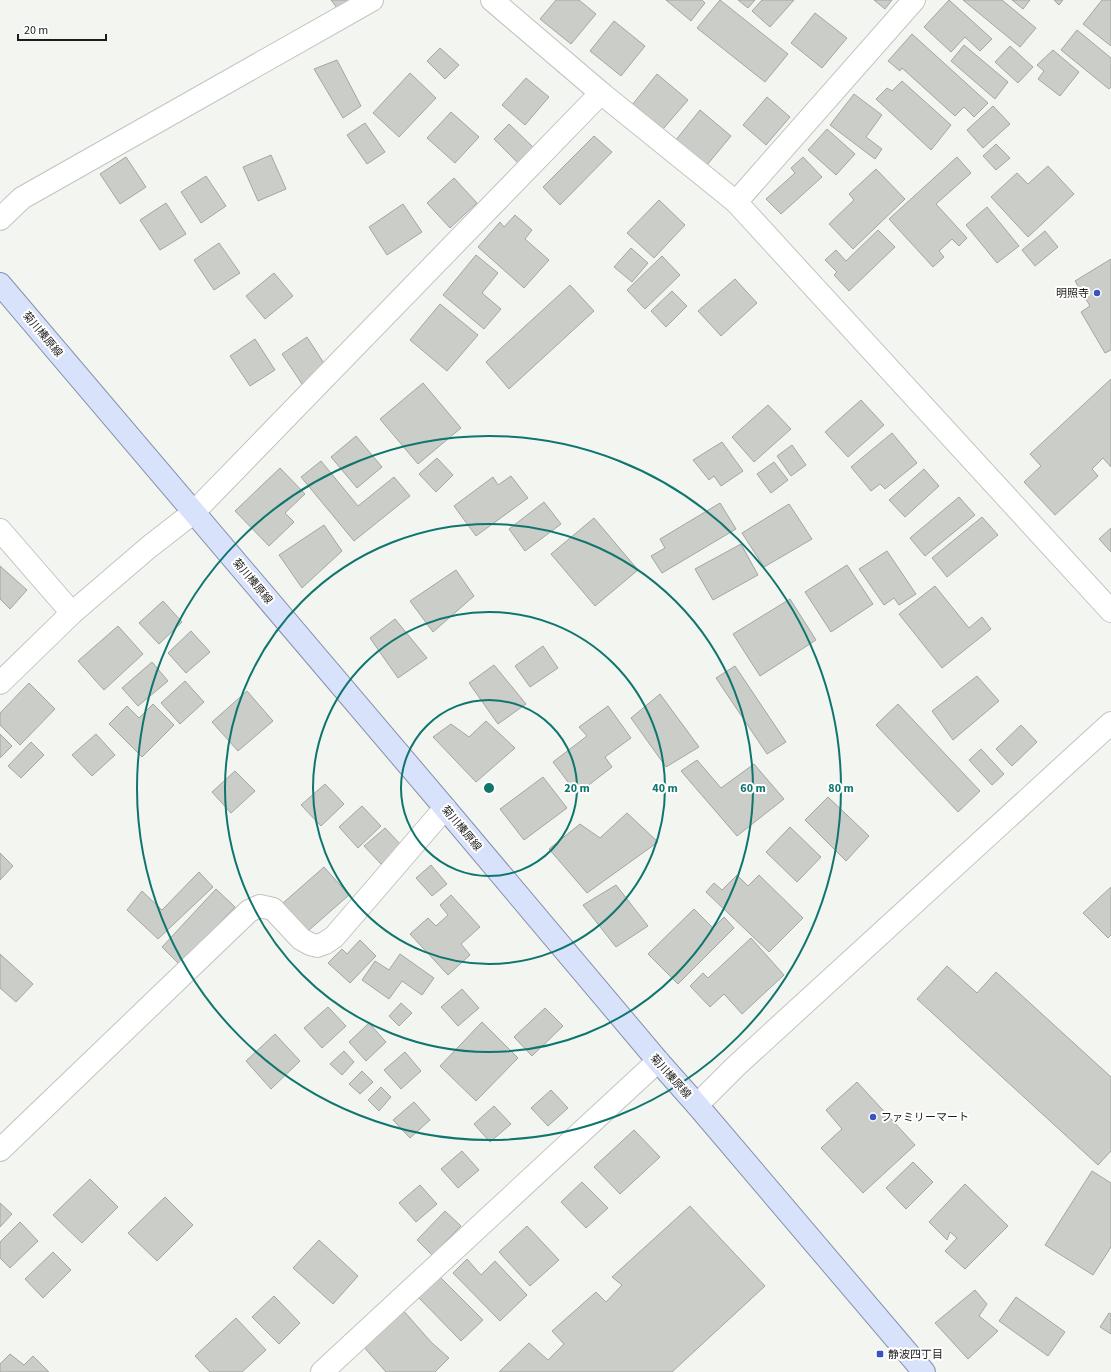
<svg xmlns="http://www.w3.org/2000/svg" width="1111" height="1372" font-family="'Source Sans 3','Noto Sans JP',sans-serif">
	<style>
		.building { fill: #cbcdc9; stroke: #a4a6a2 }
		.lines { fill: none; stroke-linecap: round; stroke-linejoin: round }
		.minor-casing { stroke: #c2c4c0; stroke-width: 24 }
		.major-casing { stroke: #8791ab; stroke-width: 24 }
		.minor { stroke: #fff; stroke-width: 22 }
		.major { stroke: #d9e2fb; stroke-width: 22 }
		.ring { fill: none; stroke: #0f766e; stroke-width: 2 }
		.poi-dot { fill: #3952c4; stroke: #fff; stroke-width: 1.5 }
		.labels { text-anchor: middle; stroke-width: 4; stroke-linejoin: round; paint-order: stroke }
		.poi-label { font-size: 11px; fill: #1c1d1b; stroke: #fff; text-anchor: start }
		.street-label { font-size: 11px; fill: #1c1d1b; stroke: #fff }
		.centre { fill: #0f766e; stroke: #fff; stroke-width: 2 }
		.ring-label { font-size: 12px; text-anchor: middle; font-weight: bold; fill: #0f766e; stroke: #fff; stroke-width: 4; stroke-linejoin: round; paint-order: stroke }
	</style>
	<rect width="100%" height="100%" fill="#f3f5f1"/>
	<g class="building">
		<path d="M331,0H349L337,8Z"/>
		<path d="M556,0H579L596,14L571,44L540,19Z"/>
		<path d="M666,0H702L705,3L691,21Z"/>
		<path d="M720,0L788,54L765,82L697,28Z"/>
		<path d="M738,0H755L748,8Z"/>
		<path d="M762,0H794L770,27L752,11Z"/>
		<path d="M874,0H892L885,9Z"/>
		<path d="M949,0L992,39L980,51L965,37L951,52L924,27Z"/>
		<path d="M963,0H1002L1036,28L1020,47Z"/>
		<path d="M1012,0H1030L1023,9Z"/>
		<path d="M1054,0H1063L1059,5Z"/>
		<path d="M1102,0H1111V46L1083,24Z"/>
		<path d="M815,13L847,38L822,68L791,43Z"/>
		<path d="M614,21L645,46L621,76L590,51Z"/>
		<path d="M1077,30L1111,58V87L1109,89L1061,50Z"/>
		<path d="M912,34L988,103L974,117L964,107L955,116L902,68L900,71L888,61Z"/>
		<path d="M964,45L1008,82L995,99L951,61Z"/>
		<path d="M1010,46L1033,67L1018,83L995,62Z"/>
		<path d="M440,48L459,65L445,79L427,61Z"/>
		<path d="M1053,50L1079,72L1060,96L1038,79L1044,71L1037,65Z"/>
		<path d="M337,60L361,106L343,118L314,69Z"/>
		<path d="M410,73L436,98L399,137L373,113Z"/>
		<path d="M657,74L688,100L663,129L632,105Z"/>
		<path d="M526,78L549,97L525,125L502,105Z"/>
		<path d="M902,81L951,125L931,150L876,99L887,88L892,91Z"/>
		<path d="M854,94L882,115L866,137L882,149L875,159L830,125Z"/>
		<path d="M767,97L790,117L766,145L743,125Z"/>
		<path d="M993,106L1010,124L983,148L967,130Z"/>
		<path d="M700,110L731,136L707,165L675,141Z"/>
		<path d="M451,112L479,137L455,163L427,138Z"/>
		<path d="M365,123L385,152L367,164L347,135Z"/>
		<path d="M509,124L534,148L519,164L494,139Z"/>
		<path d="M827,129L855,154L836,175L808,150Z"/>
		<path d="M594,136L612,152L560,205L543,187Z"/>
		<path d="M996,144L1010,158L996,170L983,156Z"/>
		<path d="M271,155L286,189L258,201L243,167Z"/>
		<path d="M126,157L146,187L120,204L100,174Z"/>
		<path d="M803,157L822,177L781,214L766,199L795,173L791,168Z"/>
		<path d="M957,157L971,173L936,204L967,238L959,246L952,239L939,251L944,257L933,267L889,219Z"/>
		<path d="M1048,166L1074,194L1028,237L991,197L1017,173L1028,184Z"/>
		<path d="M876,169L905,199L853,249L829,224L854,200L849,194Z"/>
		<path d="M206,176L226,206L201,223L181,192Z"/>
		<path d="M454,178L477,203L450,228L427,203Z"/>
		<path d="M659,200L685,225L654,258L627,233Z"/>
		<path d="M166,203L186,234L160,250L140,220Z"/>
		<path d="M403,204L422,232L387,255L369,227Z"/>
		<path d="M987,207L1019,246L997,263L966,225Z"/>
		<path d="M515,215L532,230L525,239L549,260L524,288L478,247L500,222L504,227Z"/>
		<path d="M878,230L895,247L849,291L834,275L837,272L825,260L836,250L846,261Z"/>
		<path d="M1045,231L1058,247L1035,266L1022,250Z"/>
		<path d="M219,243L240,273L214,290L194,260Z"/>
		<path d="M631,248L648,263L632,282L614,267Z"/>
		<path d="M476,255L498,273L482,293L501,309L484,329L443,295Z"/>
		<path d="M662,256L680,275L645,309L627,290Z"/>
		<path d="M1111,259V350L1105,353L1081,312L1090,306L1075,281Z"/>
		<path d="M274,273L293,296L265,319L246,296Z"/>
		<path d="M735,279L757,303L721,336L698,311Z"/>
		<path d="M570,285L594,311L509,389L486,362Z"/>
		<path d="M672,291L687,306L666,327L651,311Z"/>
		<path d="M440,304L478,335L447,371L410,340Z"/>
		<path d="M307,337L327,368L302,384L282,354Z"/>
		<path d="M255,339L275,370L250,386L230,356Z"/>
		<path d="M1111,379V467L1103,458L1092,469L1098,476L1055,515L1024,482L1041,466L1030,454Z"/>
		<path d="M423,383L461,428L418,464L380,419Z"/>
		<path d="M861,400L884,425L848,457L825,432Z"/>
		<path d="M768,405L791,429L754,462L732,437Z"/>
		<path d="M892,433L917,463L885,489L880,484L871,491L851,467Z"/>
		<path d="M356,436L382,467L357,488L331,457Z"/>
		<path d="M722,442L743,471L721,486L714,476L709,480L693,460Z"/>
		<path d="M792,445L806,465L791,476L777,456Z"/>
		<path d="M437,458L453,475L436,492L419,474Z"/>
		<path d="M321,461L358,506L394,477L410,496L354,541L301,477Z"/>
		<path d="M774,462L788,480L771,493L757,474Z"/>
		<path d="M280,468L305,494L285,513L294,522L269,546L235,511Z"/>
		<path d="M924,469L939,486L905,517L889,500Z"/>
		<path d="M511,476L528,498L476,536L454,506L493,477L498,485Z"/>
		<path d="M959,497L975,515L925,556L910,538Z"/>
		<path d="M544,502L561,524L525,551L509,529Z"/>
		<path d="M720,503L736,529L662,573L651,556L665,548L660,539Z"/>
		<path d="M789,504L812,539L764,567L742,533Z"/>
		<path d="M982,517L998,535L947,577L932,558Z"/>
		<path d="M594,518L638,570L595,606L551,554Z"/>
		<path d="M324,525L342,551L302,588L279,555Z"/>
		<path d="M1111,528V552L1099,539Z"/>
		<path d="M741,544L758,575L713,600L695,569Z"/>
		<path d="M887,551L916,594L899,605L894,598L884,605L859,569Z"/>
		<path d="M847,565L873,604L831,632L805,592Z"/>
		<path d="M0,566L27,590L10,609L0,599Z"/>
		<path d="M456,570L474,596L433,632L410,601Z"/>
		<path d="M935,586L969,628L982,617L991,629L942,668L899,614Z"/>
		<path d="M790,599L816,640L760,676L733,634Z"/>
		<path d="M163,601L182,622L159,644L139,623Z"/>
		<path d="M395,619L427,658L398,678L370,638Z"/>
		<path d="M118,626L143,654L104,690L78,661Z"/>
		<path d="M191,631L210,652L186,673L168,653Z"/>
		<path d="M543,646L558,668L530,687L515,666Z"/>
		<path d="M152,662L168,681L138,706L122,688Z"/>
		<path d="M494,665L526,704L498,724L469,683Z"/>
		<path d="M735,666L786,742L767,754L716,678Z"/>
		<path d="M977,676L999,701L953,740L932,711Z"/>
		<path d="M185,681L204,702L180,724L161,703Z"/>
		<path d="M29,683L55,709L20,745L0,725V713Z"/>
		<path d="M247,691L273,721L238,751L212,722Z"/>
		<path d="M660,694L699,747L666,767L631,718Z"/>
		<path d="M153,704L174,725L142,757L109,724L127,706L139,718Z"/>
		<path d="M898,704L980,791L958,812L876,725Z"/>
		<path d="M608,706L631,738L605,757L612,767L577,794L553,762L587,736L579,727Z"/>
		<path d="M486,721L515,748L476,782L433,737L451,724L469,737Z"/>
		<path d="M1021,725L1037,742L1012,766L996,749Z"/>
		<path d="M0,734L12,746L0,758Z"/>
		<path d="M96,734L115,755L92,776L72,755Z"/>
		<path d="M31,742L44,755L21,778L8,766Z"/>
		<path d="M981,749L1004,774L992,785L969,760Z"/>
		<path d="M697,760L721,788L754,764L784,799L737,836L681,771Z"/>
		<path d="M235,771L255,791L231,813L212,792Z"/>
		<path d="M543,777L567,808L524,840L500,809Z"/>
		<path d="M325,784L344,804L321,826L301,805Z"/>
		<path d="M828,797L869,836L846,861L805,820Z"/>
		<path d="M362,806L381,826L358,848L339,827Z"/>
		<path d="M627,813L658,842L587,893L549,849L580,824L600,838Z"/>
		<path d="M790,827L821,857L797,882L766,852Z"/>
		<path d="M385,828L402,846L381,864L364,846Z"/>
		<path d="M0,853L13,866L0,880Z"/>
		<path d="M431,865L447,884L432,896L416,878Z"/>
		<path d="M324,867L349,895L308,931L283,903Z"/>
		<path d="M199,872L213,887L158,939L127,910L142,891L162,910Z"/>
		<path d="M737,875L748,886L759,875L803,918L769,952L706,892L714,883L722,890Z"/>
		<path d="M616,885L648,926L616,947L583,905Z"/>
		<path d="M1111,887V935L1108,938L1083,913Z"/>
		<path d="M216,889L235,907L180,965L162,947Z"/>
		<path d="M451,895L480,927L461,944L470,955L448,975L410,934L428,918L436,926L448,915L440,905Z"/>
		<path d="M694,909L713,928L724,917L734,928L678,984L648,954Z"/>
		<path d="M751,938L784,975L742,1014L724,994L710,1007L690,986L703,973L708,978Z"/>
		<path d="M360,940L376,956L350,983L328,963L342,949L347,954Z"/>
		<path d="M0,954L33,984L16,1002L0,988Z"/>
		<path d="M400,954L434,978L422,995L402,981L389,999L362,980L375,961L389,970Z"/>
		<path d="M947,966L977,993L996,972L1111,1077V1151L1098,1165L917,999Z"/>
		<path d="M462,989L479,1008L458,1026L441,1007Z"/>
		<path d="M401,1003L412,1013L399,1026L389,1016Z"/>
		<path d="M328,1007L346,1026L322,1048L304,1028Z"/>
		<path d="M545,1008L563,1026L532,1056L514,1037Z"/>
		<path d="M482,1022L518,1058L476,1101L440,1066Z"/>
		<path d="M369,1023L386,1042L366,1061L349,1042Z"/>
		<path d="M275,1034L300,1061L271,1089L246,1061Z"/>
		<path d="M344,1051L354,1062L342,1075L330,1064Z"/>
		<path d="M405,1052L421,1071L401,1089L384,1070Z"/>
		<path d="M362,1071L373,1082L360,1094L349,1084Z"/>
		<path d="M857,1082L915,1145L863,1193L821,1148L842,1129L826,1110Z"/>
		<path d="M381,1087L391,1097L379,1111L368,1100Z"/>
		<path d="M551,1090L568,1108L548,1126L531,1108Z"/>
		<path d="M414,1102L430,1120L410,1138L393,1120Z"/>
		<path d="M494,1106L511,1124L490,1142L474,1124Z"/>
		<path d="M634,1130L660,1157L620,1194L594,1167Z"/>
		<path d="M462,1151L479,1170L458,1188L441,1169Z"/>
		<path d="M913,1162L933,1182L906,1209L886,1188Z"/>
		<path d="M1092,1171L1111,1183V1247L1093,1275L1045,1245Z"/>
		<path d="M90,1179L118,1207L82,1243L53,1215Z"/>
		<path d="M582,1182L608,1208L586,1228L561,1202Z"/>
		<path d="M965,1184L1008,1226L965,1269L945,1251L957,1238L950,1232L947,1240L929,1222Z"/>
		<path d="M420,1185L437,1204L416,1222L399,1203Z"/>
		<path d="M165,1197L193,1225L157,1261L128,1233Z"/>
		<path d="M0,1203L12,1214L0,1227Z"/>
		<path d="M690,1206L765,1286L672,1372H499L529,1343L548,1360L564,1344L552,1331L596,1292L606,1302L622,1285L612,1277Z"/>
		<path d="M445,1211L461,1226L432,1255L417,1240Z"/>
		<path d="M20,1222L38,1241L10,1268L0,1258V1242Z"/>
		<path d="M527,1226L559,1260L530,1286L499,1252Z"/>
		<path d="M319,1240L358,1276L333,1304L293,1268Z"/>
		<path d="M53,1252L71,1270L43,1298L25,1279Z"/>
		<path d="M467,1259L481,1275L495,1261L527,1295L500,1321L453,1273Z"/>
		<path d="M439,1276L483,1320L461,1341L418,1297Z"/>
		<path d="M975,1290L987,1304L979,1316L998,1331L968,1359L935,1323Z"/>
		<path d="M274,1296L300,1323L279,1344L252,1317Z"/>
		<path d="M1016,1297L1065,1332L1048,1356L999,1321Z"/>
		<path d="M402,1309L431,1342L449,1358L435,1372H386L362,1345Z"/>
		<path d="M1109,1313L1111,1314V1334L1100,1327Z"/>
		<path d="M236,1318L266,1350L242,1372H210L195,1356Z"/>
		<path d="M10,1354L24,1365L33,1356L49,1372H0V1364Z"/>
	</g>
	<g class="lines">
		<g class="minor-casing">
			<g id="minor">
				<path d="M492,0L601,93L736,202L1111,611"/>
				<path d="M736,202L914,0"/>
				<path d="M0,219L22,198L372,0"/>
				<path d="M0,530L72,613"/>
				<path d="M0,683L72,613L149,547L194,512L601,93"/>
				<path d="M697,1105L736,1066L1111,723"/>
				<path d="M0,1150L249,911L260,906L273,909L301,939L310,944L317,946L325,943L334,937L445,808"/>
				<path d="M322,1372L658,1061"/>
			</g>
		</g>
		<g class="major-casing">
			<path id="major" d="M0,284L445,808L658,1061L697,1105L924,1372"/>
		</g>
		<use href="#minor" class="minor"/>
		<use href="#major" class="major"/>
	</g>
	<g class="ring">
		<circle cx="489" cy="788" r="88"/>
		<circle cx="489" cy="788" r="176"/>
		<circle cx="489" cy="788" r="264"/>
		<circle cx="489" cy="788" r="352"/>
	</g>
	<g class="poi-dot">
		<circle cx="1097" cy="293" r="4"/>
		<circle cx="873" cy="1117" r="4"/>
		<rect x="876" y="1350" width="8" height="8" rx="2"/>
	</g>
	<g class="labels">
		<g class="poi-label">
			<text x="1089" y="297" text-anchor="end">明照寺</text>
			<text x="881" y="1121">ファミリーマート</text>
			<text x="888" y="1358">静波四丁目</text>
		</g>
		<g class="street-label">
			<text transform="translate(43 334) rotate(50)" y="4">菊川榛原線</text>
			<text transform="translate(253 581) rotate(50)" y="4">菊川榛原線</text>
			<text transform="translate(462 828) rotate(50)" y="4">菊川榛原線</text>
			<text transform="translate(671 1076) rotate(48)" y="4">菊川榛原線</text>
		</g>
	</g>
	<circle cx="489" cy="788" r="6" class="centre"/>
	<g class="ring-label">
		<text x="577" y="792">20 m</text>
		<text x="665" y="792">40 m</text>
		<text x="753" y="792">60 m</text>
		<text x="841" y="792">80 m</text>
	</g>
	<path d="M18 34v6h88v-6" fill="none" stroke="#1c1d1b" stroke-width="2"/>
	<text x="24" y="34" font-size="12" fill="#1c1d1b" stroke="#ffffff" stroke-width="3" paint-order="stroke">20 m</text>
</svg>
